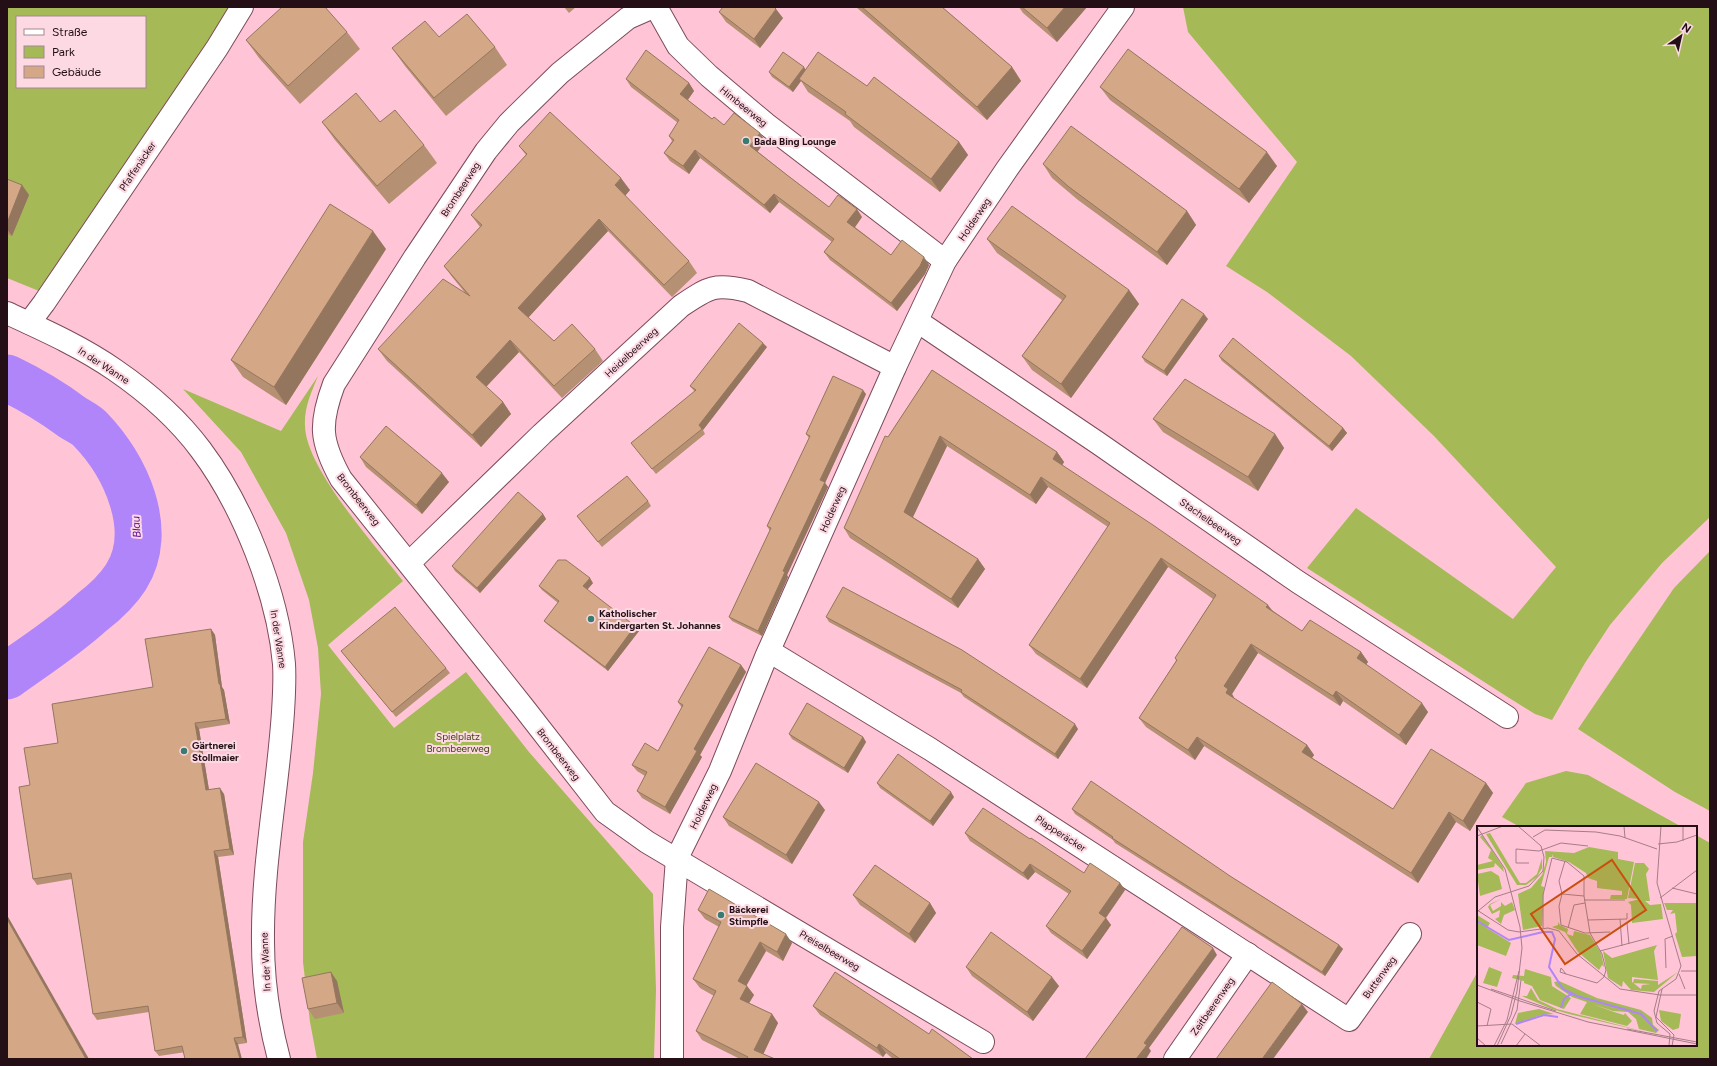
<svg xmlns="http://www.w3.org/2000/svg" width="1717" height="1066" font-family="Figtree,sans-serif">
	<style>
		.green { fill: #a5b957; fill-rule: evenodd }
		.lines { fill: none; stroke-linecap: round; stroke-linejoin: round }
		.river { stroke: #b185fa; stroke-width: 47 }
		.street-casing { stroke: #7c4b5b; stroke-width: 24 }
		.secondary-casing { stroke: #7c4b5b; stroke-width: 24 }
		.street { stroke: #fff; stroke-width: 22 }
		.secondary { stroke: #fff; stroke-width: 22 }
		.wall { fill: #b69073 }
		.shaded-wall { fill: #94765e }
		.building { fill: #d4a886; stroke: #94765e }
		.poi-dot { fill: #387c6f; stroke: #fdd9e3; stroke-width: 1.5 }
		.labels { text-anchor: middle; stroke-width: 4; stroke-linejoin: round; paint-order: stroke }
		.street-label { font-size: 10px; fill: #230f15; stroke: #fdd9e3 }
		.poi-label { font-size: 10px; font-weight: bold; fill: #230f15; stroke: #fdd9e3; text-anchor: start }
		.park-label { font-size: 10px; fill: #3a4509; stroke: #fdd9e3 }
		.water-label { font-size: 11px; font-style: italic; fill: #57099c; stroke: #fdd9e3 }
		.inset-river { fill: none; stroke: #b185fa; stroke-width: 2 }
		.inset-road { fill: none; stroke: #a77c89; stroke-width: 1 }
		.view { fill: #ca4e0d; fill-opacity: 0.15; stroke: #ca4e0d; stroke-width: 2 }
		.inset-edge { fill: none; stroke: #230f15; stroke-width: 2 }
	</style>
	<rect width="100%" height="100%" fill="#ffc5d6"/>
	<g class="green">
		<path d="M7,7H232L44,293L7,278ZM17,17H145V87H17Z"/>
		<path d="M1183,7H1710V517L1662,563L1610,625L1585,663L1552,720L1535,714L1506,696L1307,568L1356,508L1513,619L1556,567L1434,436L1351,356L1267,292L1226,266L1297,162L1188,32Z"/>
		<path d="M318,376C311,393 304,408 305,426C306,469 376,546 403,581L328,645L394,728L466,672L529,752L653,894L656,990L654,1059H317L310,1022L303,962V842L313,773L321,694L318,648L309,600L286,533L241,452L183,389L281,431Z"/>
		<path d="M1710,551V811L1675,792L1578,729L1674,588Z"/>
		<path d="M1566,771L1588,775L1682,827H1520L1502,817L1526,783Z"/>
		<path d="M1696,835L1710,843V1059H1429L1478,971V1045H1696Z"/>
	</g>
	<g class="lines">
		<path class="river" d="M7,378C30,389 52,402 72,417C78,421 85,424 90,429C125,465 156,530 126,577C117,591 105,602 92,612C66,636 36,655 7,676"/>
		<g class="street-casing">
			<g id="street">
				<path d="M653,7L628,18L560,73L509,123L486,151L415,257L334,384C319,424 320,441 341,479L524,708L605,812L647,842L983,1042"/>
				<path d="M656,7L678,46L709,76L766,124L945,261"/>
				<path d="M917,321L1098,443L1298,582L1507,717"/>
				<path d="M29,323L44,303L217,48L242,7"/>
				<path d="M409,563L542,434L681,306C709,287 715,283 748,291L895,367"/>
				<path d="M769,651L930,749L1349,1020L1410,934"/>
				<path d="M672,1059V927L677,858L720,771L766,657L895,367L945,261L1007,169L1123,7"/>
				<path d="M1175,1059L1248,954"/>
			</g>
		</g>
		<g class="secondary-casing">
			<path id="secondary" d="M7,313C44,330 82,347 115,370C147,392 178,419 201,450C243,506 278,594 284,664C285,679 284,696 283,712C278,789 262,865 263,942C263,982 269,1021 279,1059"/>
		</g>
		<use href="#street" class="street"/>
		<use href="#secondary" class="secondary"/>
	</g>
	<g class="wall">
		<path d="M564,7H576L569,13Z"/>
		<path d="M856,7H942L1012,67L1021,81L987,120Z"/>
		<path d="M1019,7H1087L1057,42L1023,13Z"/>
		<path d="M719,12L783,18L760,48L726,22Z"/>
		<path d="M347,32L360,49L300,104L259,58L246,40Z"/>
		<path d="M495,47L507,65L446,116L405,66L392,48Z"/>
		<path d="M806,70L867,86L959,142L968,155L940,192L854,127L850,121L808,92L801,81L793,92L772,77L769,72Z"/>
		<path d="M626,79L689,83L694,91L688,100L712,119L724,125L760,133L765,141L757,151L787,175L829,207L862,217L855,227L891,255L929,265L925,274L897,311L830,260L824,252L832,242L779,202L770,213L700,158L689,174L670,161L664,153L672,141L669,136L678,123L631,87Z"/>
		<path d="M1100,87L1277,166L1249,203L1110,100Z"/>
		<path d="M322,122H380L424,145L437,163L389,204L335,140Z"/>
		<path d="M519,146L630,190L625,196L689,261L697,273L672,297L608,231L528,318L554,341L595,349L603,361L562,398L519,352L486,387L503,402L511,414L481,447L387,361L378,349L466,294L453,278L444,266L480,227L471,215L526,155Z"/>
		<path d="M1043,164L1187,211L1196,225L1167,265L1078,200L1052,178Z"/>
		<path d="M7,179L22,185L29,195L12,236L7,234Z"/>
		<path d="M987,239L1129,290L1139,304L1071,398L1032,370L1022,356L1062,300L997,253Z"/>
		<path d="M386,249L286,405L243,377L231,360Z"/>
		<path d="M1208,319L1167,376L1145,362L1142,357Z"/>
		<path d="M767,347L703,430L705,434L656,474L631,443L695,392L690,386Z"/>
		<path d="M1219,356L1343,428L1347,433L1332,451L1222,361Z"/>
		<path d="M932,370L1057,452L1064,462L1062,465L1302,631L1361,652L1368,662L1366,664L1428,712L1406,745L1343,701L1340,706L1258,653L1232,694L1234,699L1307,745L1314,755L1312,758L1393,809L1486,783L1493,793L1470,831L1456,822L1418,883L1204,746L1195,760L1146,727L1139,718L1176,661L1175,658L1213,599L1168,567L1087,688L1036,654L1029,645L1108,527L1048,487L1036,504L947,446L913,517L978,559L985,569L958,608L850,538L844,528L888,437Z"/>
		<path d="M866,394L825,483L828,487L787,575L788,577L762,636L732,621L729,617L770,531L767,526L809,438L806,434Z"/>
		<path d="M1153,419L1275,434L1284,448L1258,491L1163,432Z"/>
		<path d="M360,457L449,482L422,514L366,467Z"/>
		<path d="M648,501L651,506L602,547L577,516Z"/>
		<path d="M543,514L546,519L480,593L455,571L452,566Z"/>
		<path d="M593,583L587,590L635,626L639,631L608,671L548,625L544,621L558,603L542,590L539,586Z"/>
		<path d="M826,617L1078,729L1058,759L964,697L961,693L829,622Z"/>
		<path d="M211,629L215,635L222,687L224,690L230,724L199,729L209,790L224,794L234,855L218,857L247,1043L159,1056L155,1051L149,1012L97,1020L93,1014L72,879L37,885L33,879L30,785L58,743L153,687Z"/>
		<path d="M341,651L446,668L450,673L396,717Z"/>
		<path d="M741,665L746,672L700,755L702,757L670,814L642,798L637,791L645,776L637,771L632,765L658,751L682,708L678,702Z"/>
		<path d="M789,734L863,737L866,742L848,773L792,739Z"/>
		<path d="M877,783L954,797L933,826L880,788Z"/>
		<path d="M1072,809L1230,876L1339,945L1343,949L1325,976L1115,843L1113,840L1075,814Z"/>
		<path d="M825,810L792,864L729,826L723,817Z"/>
		<path d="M965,833L1030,839L1084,873L1120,883L1125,890L1106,918L1111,925L1087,959L1051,933L1046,926L1069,894L1035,872L1028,880L970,841Z"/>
		<path d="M853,895L930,903L936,913L915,943L860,905Z"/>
		<path d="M698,910L792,943L783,961L766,951L746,985L754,995L749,1003L772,1014L778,1023L763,1054L775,1059H740L702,1040L696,1031L714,996L700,988L693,979L719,927L705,919Z"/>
		<path d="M966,967L1059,986L1033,1021L972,976Z"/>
		<path d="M337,981L344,1013L315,1019L308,1009Z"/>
		<path d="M813,1006L929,1034L973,1059H893L886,1053L883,1057L820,1015Z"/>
	</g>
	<g class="shaded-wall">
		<path d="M1065,7H1087L1057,42L1047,28Z"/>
		<path d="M776,9L783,18L760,48L754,39Z"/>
		<path d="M804,67L807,72L799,79L801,81L793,92L789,87Z"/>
		<path d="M1012,67L1021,81L987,120L977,107Z"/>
		<path d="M689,83L694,91L686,102L680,94Z"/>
		<path d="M760,133L765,141L756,154L750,146Z"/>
		<path d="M959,142L968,155L940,192L931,179Z"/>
		<path d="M695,150L700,158L689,174L683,166Z"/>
		<path d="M1267,152L1277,166L1249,203L1239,189Z"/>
		<path d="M621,178L630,190L623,198L615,185Z"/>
		<path d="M22,185L29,195L12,236L7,229V223Z"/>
		<path d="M774,194L779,202L770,213L764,205Z"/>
		<path d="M857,209L862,217L853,230L847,222Z"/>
		<path d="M1187,211L1196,225L1167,265L1157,252Z"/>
		<path d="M599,219L608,231L526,320L518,308Z"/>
		<path d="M373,231L386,249L286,405L274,387Z"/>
		<path d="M924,257L929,265L925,274L897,311L891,303Z"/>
		<path d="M1129,290L1139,304L1071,398L1061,384Z"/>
		<path d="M1204,314L1208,319L1167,376L1164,371Z"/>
		<path d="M510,340L519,352L484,389L476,377Z"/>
		<path d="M763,343L767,347L703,430L699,425Z"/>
		<path d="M863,390L866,394L825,483L828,487L787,575L788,577L762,636L758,631L820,480Z"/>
		<path d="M503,402L511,414L481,447L472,435Z"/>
		<path d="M1343,428L1347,433L1332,451L1329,446Z"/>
		<path d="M1275,434L1284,448L1258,491L1248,477Z"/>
		<path d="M940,436L947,446L911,521L904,512Z"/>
		<path d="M1057,452L1064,462L1060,469L1053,459Z"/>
		<path d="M442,473L449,482L422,514L416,505Z"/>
		<path d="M1041,477L1048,487L1036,504L1030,495Z"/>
		<path d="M543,514L546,519L480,593L477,588Z"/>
		<path d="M1161,558L1168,567L1087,688L1080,679Z"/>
		<path d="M978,559L985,569L958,608L951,599Z"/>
		<path d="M590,578L593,583L586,591L583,586Z"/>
		<path d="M1268,605L1275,614L1266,607Z"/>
		<path d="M635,626L639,631L608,671L605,667Z"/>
		<path d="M211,629L215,635L222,687L224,690L230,724L226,719L219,684Z"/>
		<path d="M1251,644L1258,653L1232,694L1235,699L1226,693L1224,686Z"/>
		<path d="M1361,652L1368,662L1364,667L1357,658Z"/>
		<path d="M741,665L746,672L700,755L702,757L670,814L665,807L694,749Z"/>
		<path d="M1336,691L1343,701L1340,706L1333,696Z"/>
		<path d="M1422,703L1428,712L1406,745L1399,735Z"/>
		<path d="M195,723L199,729L210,796L206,790Z"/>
		<path d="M1075,724L1078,729L1058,759L1055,754Z"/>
		<path d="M863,737L866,742L848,773L844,768Z"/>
		<path d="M1197,737L1204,746L1195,760L1188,750Z"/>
		<path d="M1307,745L1314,755L1309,762L1302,752Z"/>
		<path d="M1486,783L1493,793L1470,831L1463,821Z"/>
		<path d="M220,788L224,794L234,855L230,849Z"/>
		<path d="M951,792L954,797L933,826L930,821Z"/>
		<path d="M819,802L825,810L792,864L786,855Z"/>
		<path d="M1449,812L1456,822L1418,883L1411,873Z"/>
		<path d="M214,851L218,857L247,1043L243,1037Z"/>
		<path d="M1030,864L1035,872L1028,880L1023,873Z"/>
		<path d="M1120,883L1125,890L1104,920L1099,913Z"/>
		<path d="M930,903L936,913L915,943L909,934Z"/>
		<path d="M7,915L89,1059H86L7,919Z"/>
		<path d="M1106,918L1111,925L1087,959L1082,951Z"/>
		<path d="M786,934L792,943L783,961L777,952Z"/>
		<path d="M760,942L766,951L744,990L738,981Z"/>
		<path d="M1339,945L1343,949L1325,976L1322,972Z"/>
		<path d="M1213,948L1217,955L1149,1048L1151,1051L1146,1059H1136L1144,1043Z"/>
		<path d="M331,972L337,981L344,1013L337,1003Z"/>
		<path d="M1052,977L1059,986L1033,1021L1027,1012Z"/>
		<path d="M747,986L754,995L746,1008L740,999Z"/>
		<path d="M1302,1004L1308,1012L1273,1059H1262Z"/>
		<path d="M772,1014L778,1023L761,1059L754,1050Z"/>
		<path d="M234,1038L238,1044L242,1059H240Z"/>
		<path d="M879,1044L886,1053L883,1057L877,1048Z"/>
	</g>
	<g class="building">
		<path d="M282,7H325L347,32L288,86L246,40Z"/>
		<path d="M723,7H774L776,9L754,39L719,12Z"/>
		<path d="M862,7H942L1012,67L977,107Z"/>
		<path d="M1022,7H1065L1047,28Z"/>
		<path d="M467,14L495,47L434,98L392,48L425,21L439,37Z"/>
		<path d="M1128,49L1267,152L1239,189L1100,87Z"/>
		<path d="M646,50L689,83L680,94L712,119L714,117L724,125L734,113L760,133L750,146L787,175L829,207L838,195L857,209L847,222L891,255L902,240L924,257L920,266L891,303L824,252L834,239L774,194L764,205L695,150L683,166L664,153L674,140L669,136L679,120L626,79Z"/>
		<path d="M783,52L804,67L789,87L769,72Z"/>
		<path d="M818,52L867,86L874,77L959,142L931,179L845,114L846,112L799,79Z"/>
		<path d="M356,93L380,122L395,110L424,145L377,186L322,122Z"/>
		<path d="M550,112L621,178L615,185L689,261L664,285L599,219L518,308L554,341L572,324L595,349L554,386L510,340L476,377L503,402L472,435L378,349L443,279L470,296L444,266L482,225L471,215L527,154L519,146Z"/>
		<path d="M1071,126L1187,211L1157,252L1069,187L1043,164Z"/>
		<path d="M7,179L22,185L7,223Z"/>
		<path d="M330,204L373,231L274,387L231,360Z"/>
		<path d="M1012,206L1129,290L1061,384L1022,356L1066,296L987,239Z"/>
		<path d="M1182,299L1204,314L1164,371L1142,357Z"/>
		<path d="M739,323L763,343L699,425L702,429L652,469L631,443L696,390L690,386Z"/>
		<path d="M1233,338L1343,428L1329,446L1219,356Z"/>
		<path d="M932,370L1057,452L1053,459L1153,525L1268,605L1266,607L1302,631L1310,620L1361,652L1357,658L1422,703L1399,735L1336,691L1333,696L1251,644L1224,686L1228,689L1226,693L1307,745L1302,752L1393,809L1431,749L1486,783L1463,821L1449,812L1411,873L1197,737L1188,750L1139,718L1177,660L1175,658L1216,595L1161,558L1080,679L1029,645L1110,523L1041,477L1030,495L940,436L904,512L978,559L951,599L844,528L885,436L888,437Z"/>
		<path d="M833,376L863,390L820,480L825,482L783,571L785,572L758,631L729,617L771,528L767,526L810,436L806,434Z"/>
		<path d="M1185,379L1275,434L1248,477L1153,419Z"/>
		<path d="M386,426L442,473L416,505L360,457Z"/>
		<path d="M627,476L648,501L598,542L577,516Z"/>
		<path d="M518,492L543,514L477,588L452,566Z"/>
		<path d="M558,560H566L590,578L583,586L635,626L605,667L544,621L559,601L539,586Z"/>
		<path d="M843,587L962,650L1075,724L1055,754L961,692L962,690L826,617Z"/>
		<path d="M395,607L446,668L392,712L341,651Z"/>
		<path d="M211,629L219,684H220L226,719L195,723L206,790L220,788L230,849L214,851L243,1037L234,1038L240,1059H185L182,1046L155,1051L148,1006L93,1014L71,873L33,879L19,787L30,785L24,748L58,743L52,704L153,687L145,639Z"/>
		<path d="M709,647L741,665L694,749L697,751L665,807L637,791L647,772L632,765L645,743L658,751L683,705L678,702Z"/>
		<path d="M807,703L863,737L844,768L789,734Z"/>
		<path d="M898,754L951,792L930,821L877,783Z"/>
		<path d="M756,763L819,802L786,855L723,817Z"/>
		<path d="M1091,781L1230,876L1339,945L1322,972L1112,838L1113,837L1072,809Z"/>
		<path d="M983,808L1030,839L1031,838L1084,873L1090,863L1120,883L1099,913L1106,918L1082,951L1046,926L1071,891L1030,864L1023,873L965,833Z"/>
		<path d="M875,865L930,903L909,934L853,895Z"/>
		<path d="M709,889L786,934L777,952L760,942L738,981L747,986L740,999L772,1014L754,1050L775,1059H747L748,1057L696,1031L716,991L693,979L721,922L698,910Z"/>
		<path d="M7,919L86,1059H7Z"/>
		<path d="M1182,927L1213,948L1144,1043L1147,1045L1136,1059H1085Z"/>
		<path d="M991,932L1052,977L1027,1012L966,967Z"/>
		<path d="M331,972L337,1003L308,1009L302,978Z"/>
		<path d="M835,972L929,1034L932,1029L973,1059H900L879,1044L877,1048L813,1006Z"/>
		<path d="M1272,982L1302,1004L1262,1059H1216Z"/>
	</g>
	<g class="poi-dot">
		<circle cx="746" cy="141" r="4"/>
		<circle cx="591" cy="619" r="4"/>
		<circle cx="184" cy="751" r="4"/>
		<circle cx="721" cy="915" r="4"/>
	</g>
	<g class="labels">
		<g class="street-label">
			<text transform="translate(744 106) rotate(39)" y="4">Himbeerweg</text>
			<text transform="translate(137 166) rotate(-56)" y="4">Pfaffenäcker</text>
			<text transform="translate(460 189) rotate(-57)" y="4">Brombeerweg</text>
			<text transform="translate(974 219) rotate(-56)" y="4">Holderweg</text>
			<text transform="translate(631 352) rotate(-43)" y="4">Heidelbeerweg</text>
			<text transform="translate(104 365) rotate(33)" y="4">In der Wanne</text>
			<text transform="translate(359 499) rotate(52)" y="4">Brombeerweg</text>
			<text transform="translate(832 509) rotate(-66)" y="4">Holderweg</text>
			<text transform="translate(1211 521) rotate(35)" y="4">Stachelbeerweg</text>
			<text transform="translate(279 639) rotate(81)" y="4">In der Wanne</text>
			<text transform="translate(559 754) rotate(52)" y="4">Brombeerweg</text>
			<text transform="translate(703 806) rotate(-64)" y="4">Holderweg</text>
			<text transform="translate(1061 833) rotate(33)" y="4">Plapperäcker</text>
			<text transform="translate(830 950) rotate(31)" y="4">Preiselbeerweg</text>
			<text transform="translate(265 962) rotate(-93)" y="4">In der Wanne</text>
			<text transform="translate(1379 977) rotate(-54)" y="4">Buttenweg</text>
			<text transform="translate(1212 1006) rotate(-55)" y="4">Zeitbeerenweg</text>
		</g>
		<g class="poi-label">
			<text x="754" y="145">Bada Bing Lounge</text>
			<text x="599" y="617">Katholischer<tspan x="599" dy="12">Kindergarten St. Johannes</tspan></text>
			<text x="192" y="749">Gärtnerei<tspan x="192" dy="12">Stollmaier</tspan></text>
			<text x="729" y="913">Bäckerei<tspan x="729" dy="12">Stimpfle</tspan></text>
		</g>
		<g class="park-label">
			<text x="458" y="740">Spielplatz<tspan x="458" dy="12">Brombeerweg</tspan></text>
		</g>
		<g class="water-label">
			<text transform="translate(136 527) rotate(-94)" y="4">Blau</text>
		</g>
	</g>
	<g transform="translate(1477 826)">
		<rect width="220" height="220" fill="#ffc5d6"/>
		<path d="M13,7L43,57H49L60,48L65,32V42L60,51L49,59H40L9,8ZM5,9L26,41L27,46L18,37L17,41L0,44V39L16,35L11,32L14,24L3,11ZM112,21L141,26V33L157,36L150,73H133L134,69H145V65L120,62V55L111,52L109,47L92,36L76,31V28L75,31H72L64,60L67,61L65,100L46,104L41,68L54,62L65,49L69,36L68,25L97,27ZM158,37H167L172,43L169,48L173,75H168L173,79L184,78L186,93L155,97L154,79L151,76L163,73L151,72ZM14,45L22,50L25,63L3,70L0,48ZM24,73L13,79L16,85L24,80V76L28,80L35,76L38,84L27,89L24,98L18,93L22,91L23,84L15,88L11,81L13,78ZM187,77H220V130L205,131L198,108L200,106L198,87L193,88L196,84H190ZM0,89L13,97L10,102L34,117L29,130L0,119ZM81,96L83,99L91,103L90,108L96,110L97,105L113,109L124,127L127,141L125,139L122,144L101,126L88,106L75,101L81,99ZM180,119L177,125L181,154L155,151V156L164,163L165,159L174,158L156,157L157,153L181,155V159L201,146L177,166L154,164L146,155L145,161L131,152L126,125L135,132ZM12,141L25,146L20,161L6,157ZM48,143L74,151L75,160L94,172L87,183L63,174L55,160L47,157V155L35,152L36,149L47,150ZM82,155L120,172L164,184L175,192L176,199L182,204L179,207L162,203L159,193L151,186L136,185L95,171L79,160L77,156ZM54,162L61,174L80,183L169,206L92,188L75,183L47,171L45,170H50ZM110,176L137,186L147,189L148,187L155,195L150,200L103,188ZM62,183L77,188L64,189L38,198L41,187ZM182,184L204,188L202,202L196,204L184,195Z" fill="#a5b957"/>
		<path class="inset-river" d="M0,95L32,114L66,106H75L78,113L72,141L86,163L100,170L164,188L180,205M84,182L87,173L94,168M39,198L67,189L81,191"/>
		<path class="inset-road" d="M147,0L148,12M184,0L180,57L204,140L199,153L182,165L177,185L180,197L193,208L192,220M206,0V15M0,1L28,43L43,101L45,122L40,165L34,189L20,220M0,10L26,0M56,11L68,4L119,6L143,10L180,23M181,18L200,16L220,9M52,37H39V23L62,25L84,17L111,20M195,62L220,68M85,68L82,80L84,99L108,107L133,106M85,68L82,55L88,35M85,68L107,70M183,72L220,44M107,74H148M0,84L31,104L42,106L71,102L82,105L100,128L143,163L183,169H220M1,85L18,71L52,60L66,45L67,31L64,20L41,0M143,93L145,120M111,94L150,93V87M150,97L152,118M66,102V69L75,32L90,36L107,50V70L113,107L125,128L129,144L127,151L120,157L89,148M91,102L97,79L108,77M123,125L172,112M84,142L85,143L89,148L83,146ZM189,142L188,113L196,110M204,145H220M202,148L208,163M0,159L43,175L111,196L220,218M14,163L79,185M185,163L179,191L197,209L195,220M0,176L14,183L10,200M0,200L35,198L64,220M150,203L220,216M0,212L9,220M24,218L40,184L44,154M17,220L30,194L42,145M39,220L48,208"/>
		<path class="view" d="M135,34L169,84L88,138L54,88Z"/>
		<rect width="220" height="220" class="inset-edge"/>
	</g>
	<rect width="1717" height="1066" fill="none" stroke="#230f15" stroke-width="16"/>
	<rect x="16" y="16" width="130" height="72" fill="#fdd9e3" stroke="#a68891"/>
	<rect x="24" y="29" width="20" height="6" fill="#ffffff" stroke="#a68891"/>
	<text x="52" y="36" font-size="12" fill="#230f15">Straße</text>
	<rect x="24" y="46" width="20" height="12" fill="#a5b957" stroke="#a68891"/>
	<text x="52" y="56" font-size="12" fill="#230f15">Park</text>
	<rect x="24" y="66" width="20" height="12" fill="#d4a886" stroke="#a68891"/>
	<text x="52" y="76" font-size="12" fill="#230f15">Gebäude</text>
	<g transform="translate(1681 36) rotate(34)" stroke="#fdd9e3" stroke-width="3" paint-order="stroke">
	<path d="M0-3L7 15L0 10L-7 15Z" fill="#230f15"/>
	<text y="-6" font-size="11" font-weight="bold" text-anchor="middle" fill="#230f15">N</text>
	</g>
</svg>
